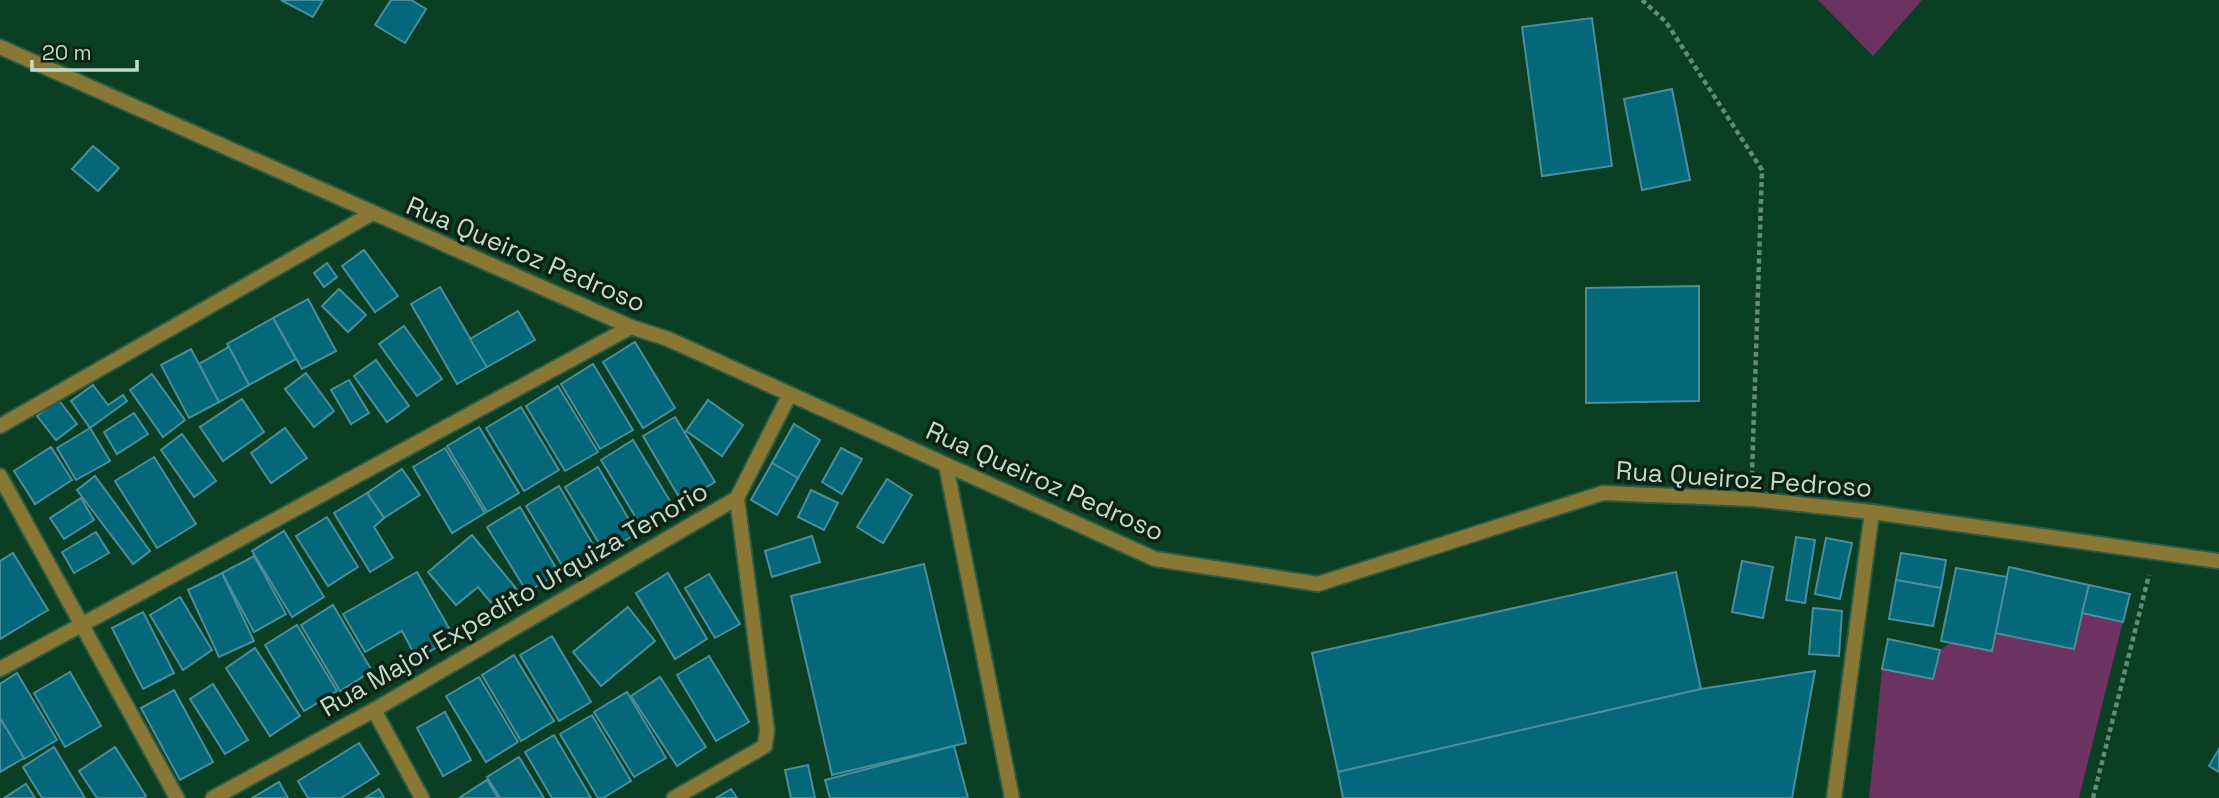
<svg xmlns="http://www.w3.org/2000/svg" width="2219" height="798" font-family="'Space Grotesk',sans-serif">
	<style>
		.green { fill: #6c3261 }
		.building { fill: #05687a; stroke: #4a8d9d; stroke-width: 2 }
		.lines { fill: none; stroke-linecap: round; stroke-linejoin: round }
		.minor-casing { stroke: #2c5b42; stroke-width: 18 }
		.tertiary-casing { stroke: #2c5b42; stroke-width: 18 }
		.path { stroke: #648b74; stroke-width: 4.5; stroke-dasharray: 5 3.5; stroke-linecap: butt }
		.minor { stroke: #897835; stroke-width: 14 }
		.tertiary { stroke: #897835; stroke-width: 14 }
		.labels { text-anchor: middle; stroke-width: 7; stroke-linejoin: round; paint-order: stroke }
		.street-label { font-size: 26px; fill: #c3dcca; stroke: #0d2115 }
	</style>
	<rect width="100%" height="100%" fill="#0b3f24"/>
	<g class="green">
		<path d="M1818,0H1922L1873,56Z"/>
		<path d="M2082,613L2123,622L2079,798H1869L1882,669L1933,679L1940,650L1950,643L1992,651L1995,633L2074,649Z"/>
	</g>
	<g class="building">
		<path d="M281,0H323L313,17Z"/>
		<path d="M391,0H411L426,9L405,43L375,25Z"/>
		<path d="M1592,18L1612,166L1542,176L1522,27Z"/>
		<path d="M1672,89L1690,180L1642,190L1624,99Z"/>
		<path d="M93,146L119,168L98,191L72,169Z"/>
		<path d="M364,250L398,296L375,312L342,266Z"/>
		<path d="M327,263L337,277L324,287L314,273Z"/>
		<path d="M1699,286V401L1586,403V288Z"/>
		<path d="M440,287L487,367L457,384L411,304Z"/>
		<path d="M339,289L366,315L348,332L322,306Z"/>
		<path d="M308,299L336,351L302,369L273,318Z"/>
		<path d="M518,311L535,340L487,367L470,339Z"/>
		<path d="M273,318L296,359L249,385L227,344Z"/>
		<path d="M404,326L442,379L417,396L379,344Z"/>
		<path d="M635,342L675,408L643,428L603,362Z"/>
		<path d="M229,347L249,385L219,402L199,364Z"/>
		<path d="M191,349L219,402L189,418L161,365Z"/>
		<path d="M376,360L409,406L387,422L354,376Z"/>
		<path d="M593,364L633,430L600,449L561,384Z"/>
		<path d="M306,373L334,411L314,427L285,389Z"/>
		<path d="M152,374L185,420L163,437L130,390Z"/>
		<path d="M349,380L369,413L351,424L331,390Z"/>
		<path d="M93,385L108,405L123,395L127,401L90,428L71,401Z"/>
		<path d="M558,386L598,452L565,471L526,406Z"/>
		<path d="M58,399L77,424L56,440L37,416Z"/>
		<path d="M242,399L264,432L223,461L200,427Z"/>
		<path d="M708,400L743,425L722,456L686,431Z"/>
		<path d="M521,407L559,470L524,491L486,428Z"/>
		<path d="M134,413L148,434L117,454L104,432Z"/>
		<path d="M675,417L715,482L682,502L643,436Z"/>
		<path d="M794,424L820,440L798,478L772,463Z"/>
		<path d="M479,427L519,493L487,512L447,446Z"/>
		<path d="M90,428L110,461L76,480L57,448Z"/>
		<path d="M285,428L307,458L271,483L251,453Z"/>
		<path d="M182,434L216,481L194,497L161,450Z"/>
		<path d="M633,440L673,506L641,526L601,460Z"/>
		<path d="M51,447L72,480L35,504L14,471Z"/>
		<path d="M445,448L485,513L452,533L413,467Z"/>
		<path d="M841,448L862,459L842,494L822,482Z"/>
		<path d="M154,457L196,524L157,548L115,481Z"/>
		<path d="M772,463L798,478L777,515L751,500Z"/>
		<path d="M598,467L637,533L605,553L565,487Z"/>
		<path d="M402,469L420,495L384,518L367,493Z"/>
		<path d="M95,476L150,551L133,564L77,490Z"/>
		<path d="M887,479L912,495L883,543L857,527Z"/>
		<path d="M559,486L598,553L566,572L526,506Z"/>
		<path d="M811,490L838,503L824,530L798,517Z"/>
		<path d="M367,493L384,518L374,527L393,558L370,572L334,513Z"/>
		<path d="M81,498L94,520L64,539L50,518Z"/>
		<path d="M520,507L559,573L527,592L487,527Z"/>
		<path d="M327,517L358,567L328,586L296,536Z"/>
		<path d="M284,531L324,597L292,617L252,551Z"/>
		<path d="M96,532L109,553L74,573L62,552Z"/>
		<path d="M472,535L519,592L497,610L478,587L456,605L428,572Z"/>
		<path d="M812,536L820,562L772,577L765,551Z"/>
		<path d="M1796,537L1815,540L1805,603L1786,600Z"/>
		<path d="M1826,538L1852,543L1840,599L1815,594Z"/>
		<path d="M13,553L48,610L0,639V561Z"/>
		<path d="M1901,553L1946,560L1941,588L1896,580Z"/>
		<path d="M254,556L286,614L254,632L222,573Z"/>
		<path d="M1742,561L1773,567L1763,618L1732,612Z"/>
		<path d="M924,564L966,743L832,775L791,596Z"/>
		<path d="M2009,567L2089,585L2074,649L1995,633Z"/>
		<path d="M1956,568L2007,577L1992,651L1941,641Z"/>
		<path d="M417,572L454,637L417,659L402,631L365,652L343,614Z"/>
		<path d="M1676,572L1701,689L1338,772L1312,653Z"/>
		<path d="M222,573L254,641L219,657L188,590Z"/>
		<path d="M668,573L707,639L675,659L636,593Z"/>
		<path d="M709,574L740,624L715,638L685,588Z"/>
		<path d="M1896,580L1941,588L1933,626L1889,619Z"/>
		<path d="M2089,585L2130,594L2123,622L2082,613Z"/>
		<path d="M180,597L212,650L183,670L150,615Z"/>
		<path d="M333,605L372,671L340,691L301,625Z"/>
		<path d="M628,607L655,641L601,686L573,652Z"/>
		<path d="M1813,608L1842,611L1839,656L1809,654Z"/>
		<path d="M143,612L174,673L143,689L112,628Z"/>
		<path d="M297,625L337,691L304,711L265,645Z"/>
		<path d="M552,636L591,702L559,721L520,655Z"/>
		<path d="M1888,639L1940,650L1933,679L1882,669Z"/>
		<path d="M255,648L300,716L270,736L226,668Z"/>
		<path d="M514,655L554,721L521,741L482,675Z"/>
		<path d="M709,656L749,722L716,741L677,675Z"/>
		<path d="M1815,671L1792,798H1343L1338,772L1701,689Z"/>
		<path d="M70,672L101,726L65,747L34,693Z"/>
		<path d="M17,673L57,740L24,759L0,718V684Z"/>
		<path d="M479,677L518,742L486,762L446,696Z"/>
		<path d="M660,677L706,747L677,766L631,696Z"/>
		<path d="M213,684L248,740L225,754L190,699Z"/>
		<path d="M174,690L213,762L180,780L141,708Z"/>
		<path d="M627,692L666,758L634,777L594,712Z"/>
		<path d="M445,712L471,760L443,776L417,728Z"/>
		<path d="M592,715L631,781L603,798H598L560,734Z"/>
		<path d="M0,718L24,758L0,772Z"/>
		<path d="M554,735L591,798H552L525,752Z"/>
		<path d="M359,743L379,774L341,798H308L298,781Z"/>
		<path d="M954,746L968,798H830L825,780Z"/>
		<path d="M54,747L85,798H42L23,767Z"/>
		<path d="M115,747L146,796L144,798H97L79,771Z"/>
		<path d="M2219,749V772L2209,766Z"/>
		<path d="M519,757L544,798H500L487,777Z"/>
		<path d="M808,765L815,798H791L785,770Z"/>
		<path d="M487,780L498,798H459Z"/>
		<path d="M279,782L288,798H252Z"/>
		<path d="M26,784L35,798H4Z"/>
		<path d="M379,789L384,798H365Z"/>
		<path d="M731,789L737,798H716Z"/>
	</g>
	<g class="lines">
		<g class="minor-casing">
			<g id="minor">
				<path d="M0,426L371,214"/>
				<path d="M946,465L1012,798"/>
				<path d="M0,476L177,798"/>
				<path d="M0,669L631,327"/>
				<path d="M374,710L422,798"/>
				<path d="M213,798L374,710L737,498L790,394"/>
				<path d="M674,798L765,746L767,730L737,498"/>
				<path d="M1834,798L1872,512"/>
			</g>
		</g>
		<g class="tertiary-casing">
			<path id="tertiary" d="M0,47L631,327L668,339L1155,559L1318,584L1603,493L1752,499L1872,512L2219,561"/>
		</g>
		<g class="path">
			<path d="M1642,0L1666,22L1762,170L1752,474"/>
			<path d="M2093,798L2149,575"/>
		</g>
		<use href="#minor" class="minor"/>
		<use href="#tertiary" class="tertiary"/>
	</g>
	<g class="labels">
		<g class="street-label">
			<text transform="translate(526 254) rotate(23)" y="9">Rua Queiroz Pedroso</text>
			<text transform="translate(1744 479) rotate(4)" y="9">Rua Queiroz Pedroso</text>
			<text transform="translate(1045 481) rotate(24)" y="9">Rua Queiroz Pedroso</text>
			<text transform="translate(514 599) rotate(-30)" y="9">Rua Major Expedito Urquiza Tenorio</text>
		</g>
	</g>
	<path d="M32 60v10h105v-10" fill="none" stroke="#c3dcca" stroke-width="3.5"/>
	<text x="42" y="60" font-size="21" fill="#c3dcca" stroke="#0d2115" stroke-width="5" paint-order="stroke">20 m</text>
</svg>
